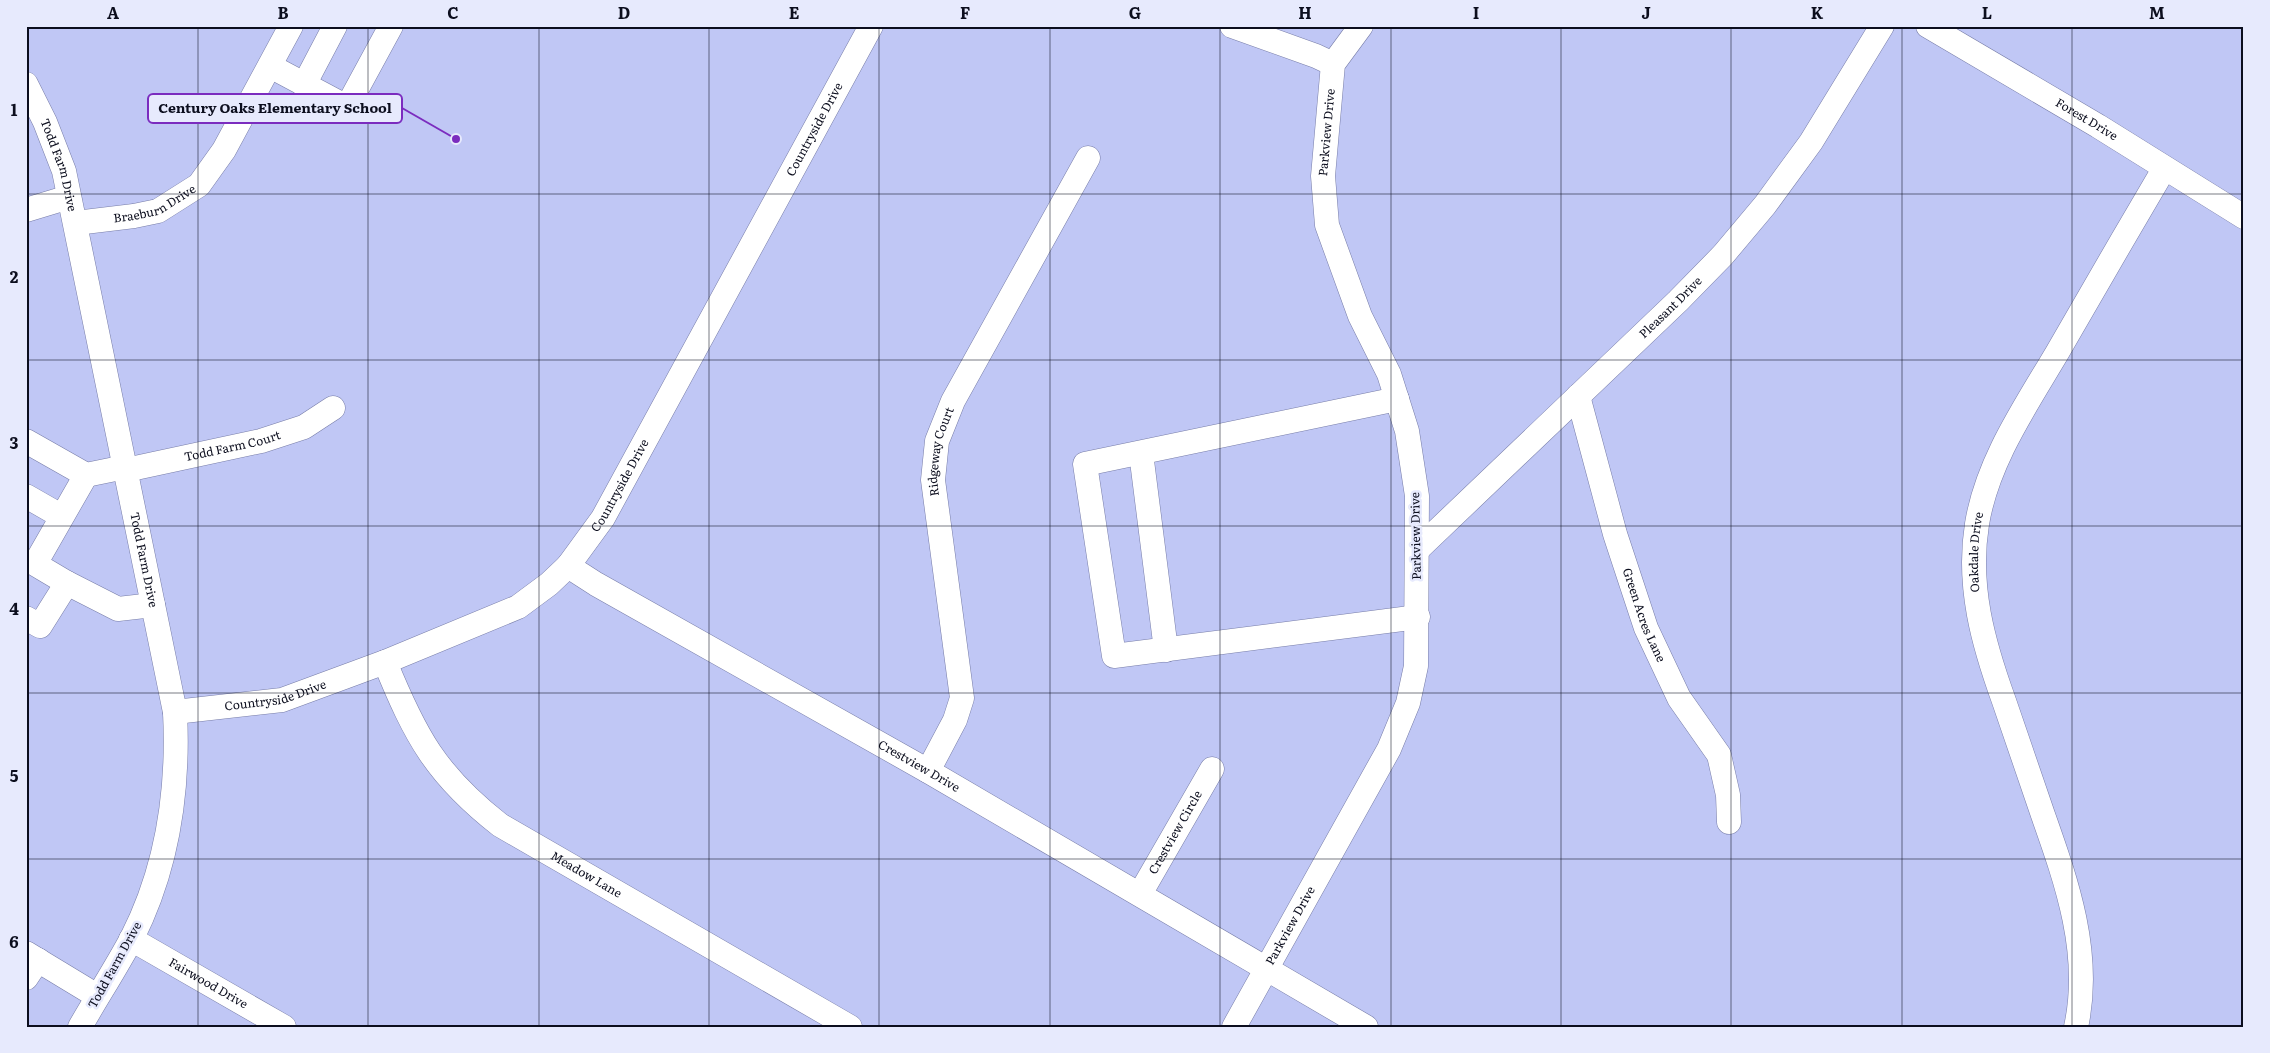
<svg xmlns="http://www.w3.org/2000/svg" width="2270" height="1053" font-family="Literata,serif">
	<style>
		.lines { fill: none; stroke-linecap: round; stroke-linejoin: round }
		.minor-casing { stroke: #777da8; stroke-width: 25 }
		.minor { stroke: #fff; stroke-width: 24 }
		.grid { fill: none; stroke: #0c0e1e; stroke-width: 1; stroke-opacity: 0.55 }
		.labels { text-anchor: middle; stroke-width: 5; stroke-linejoin: round; paint-order: stroke }
		.street-label { font-size: 12px; fill: #0c0e1e; stroke: #e7eafd }
		.leader { fill: none; stroke: #7b2cbf; stroke-width: 2 }
		.callout-dot { fill: #7b2cbf; stroke: #e7eafd; stroke-width: 2 }
		.callout { fill: #e7eafd; stroke: #7b2cbf; stroke-width: 2 }
		.callout-label { font-size: 14px; text-anchor: middle; font-weight: bold; fill: #0c0e1e }
		.neatline { fill: none; stroke: #0c0e1e; stroke-width: 2 }
		.grid-label { font-size: 16px; text-anchor: middle; font-weight: bold; fill: #0c0e1e }
	</style>
	<rect width="100%" height="100%" fill="#c0c7f5"/>
	<g class="lines">
		<g class="minor-casing">
			<g id="minor">
				<path d="M1232,26L1316,56L1333,64"/>
				<path id="s1" d="M1928,26L2098,126L2244,217"/>
				<path d="M270,66L347,107L391,26"/>
				<path id="s2" d="M26,84L45,122L64,171L175,712C179,791 168,867 132,938C116,968 97,997 80,1027"/>
				<path d="M304,85L335,26"/>
				<path d="M26,210L69,197"/>
				<path id="s3" d="M76,223L134,216L158,211L199,185L224,150L291,26"/>
				<path id="s4" d="M1578,396L1615,534L1646,628L1679,698L1719,755L1728,795L1729,822"/>
				<path d="M1397,399L1085,464L1114,656L1418,617"/>
				<path d="M26,441L86,475L125,467"/>
				<path d="M1141,453L1166,650"/>
				<path id="s5" d="M126,470L261,441L304,427L333,408"/>
				<path d="M26,496L61,516"/>
				<path id="s6" d="M1417,550L1678,301L1723,255L1765,205L1811,142L1882,26"/>
				<path id="s7" d="M568,566L596,584L928,771L1366,1027"/>
				<path d="M67,583L35,564L86,475"/>
				<path d="M26,618L40,626L67,583L118,609L153,605"/>
				<path id="s8" d="M385,662C415,736 436,775 500,825L850,1027"/>
				<path id="s9" d="M175,712L282,700L385,662L518,607L549,584L568,566L603,518L871,26"/>
				<path id="s10" d="M928,771L955,720L962,698L933,480L937,441L953,401L1088,158"/>
				<path id="s11" d="M1140,894L1212,769"/>
				<path id="s12" d="M131,939L284,1027"/>
				<path d="M26,953L97,996"/>
				<path d="M26,978L38,960"/>
				<path id="s13" d="M1234,1027L1389,749L1408,703L1416,666L1417,496L1407,431L1389,374L1360,316L1327,225L1323,176L1333,64L1361,26"/>
				<path id="s14" d="M2076,1027C2092,954 2067,883 2043,815C2030,777 2017,739 2004,701C1983,643 1967,586 1977,524C1987,462 2025,407 2057,353C2092,292 2128,230 2164,169"/>
			</g>
		</g>
		<use href="#minor" class="minor"/>
	</g>
	<path class="grid" d="M198,26V1027M368,26V1027M539,26V1027M709,26V1027M879,26V1027M1050,26V1027M1220,26V1027M1391,26V1027M1561,26V1027M1731,26V1027M1902,26V1027M2072,26V1027M26,194H2244M26,360H2244M26,526H2244M26,693H2244M26,859H2244"/>
	<g class="labels">
		<g class="street-label">
			<text dy="4" stroke="none"><textPath href="#s1" startOffset="184">Forest Drive</textPath></text>
			<text dy="4" stroke="none"><textPath href="#s9" startOffset="928">Countryside Drive</textPath></text>
			<text dy="4" stroke="none"><textPath href="#s13" startOffset="956">Parkview Drive</textPath></text>
			<text dy="4" stroke="none"><textPath href="#s2" startOffset="88">Todd Farm Drive</textPath></text>
			<text dy="4" stroke="none"><textPath href="#s3" startOffset="82">Braeburn Drive</textPath></text>
			<text dy="4" stroke="none"><textPath href="#s6" startOffset="351">Pleasant Drive</textPath></text>
			<text dy="4" stroke="none"><textPath href="#s5" startOffset="109">Todd Farm Court</textPath></text>
			<text dy="4" stroke="none"><textPath href="#s10" startOffset="330">Ridgeway Court</textPath></text>
			<text dy="4" stroke="none"><textPath href="#s9" startOffset="522">Countryside Drive</textPath></text>
			<text transform="translate(1416 536) rotate(-91)" y="4">Parkview Drive</text>
			<text dy="4" stroke="none"><textPath href="#s14" startOffset="491">Oakdale Drive</textPath></text>
			<text dy="4" stroke="none"><textPath href="#s2" startOffset="492">Todd Farm Drive</textPath></text>
			<text dy="4" stroke="none"><textPath href="#s4" startOffset="229">Green Acres Lane</textPath></text>
			<text dy="4" stroke="none"><textPath href="#s9" startOffset="102">Countryside Drive</textPath></text>
			<text dy="4" stroke="none"><textPath href="#s7" startOffset="404">Crestview Drive</textPath></text>
			<text dy="4" stroke="none"><textPath href="#s11" startOffset="71">Crestview Circle</textPath></text>
			<text dy="4" stroke="none"><textPath href="#s8" startOffset="302">Meadow Lane</textPath></text>
			<text dy="4" stroke="none"><textPath href="#s13" startOffset="116">Parkview Drive</textPath></text>
			<text transform="translate(115 965) rotate(-61)" y="4">Todd Farm Drive</text>
			<text dy="4" stroke="none"><textPath href="#s12" startOffset="89">Fairwood Drive</textPath></text>
		</g>
	</g>
	<path class="leader" d="M456 139L402 108"/>
	<circle class="callout-dot" cx="456" cy="139" r="5"/>
	<rect class="callout" x="148" y="94" width="254" height="29" rx="5"/>
	<g class="callout-label">
		<text x="275" y="113">Century Oaks Elementary School</text>
	</g>
	<rect width="2270" height="1053" fill="none" stroke="#e7eafd" stroke-width="55"/>
	<rect x="28" y="28" width="2214" height="998" class="neatline"/>
	<g class="grid-label">
		<text x="113" y="19">A</text>
		<text x="283" y="19">B</text>
		<text x="453" y="19">C</text>
		<text x="624" y="19">D</text>
		<text x="794" y="19">E</text>
		<text x="965" y="19">F</text>
		<text x="1135" y="19">G</text>
		<text x="1305" y="19">H</text>
		<text x="1476" y="19">I</text>
		<text x="1646" y="19">J</text>
		<text x="1817" y="19">K</text>
		<text x="1987" y="19">L</text>
		<text x="2157" y="19">M</text>
		<text x="14" y="116">1</text>
		<text x="14" y="283">2</text>
		<text x="14" y="449">3</text>
		<text x="14" y="615">4</text>
		<text x="14" y="782">5</text>
		<text x="14" y="948">6</text>
	</g>
</svg>
